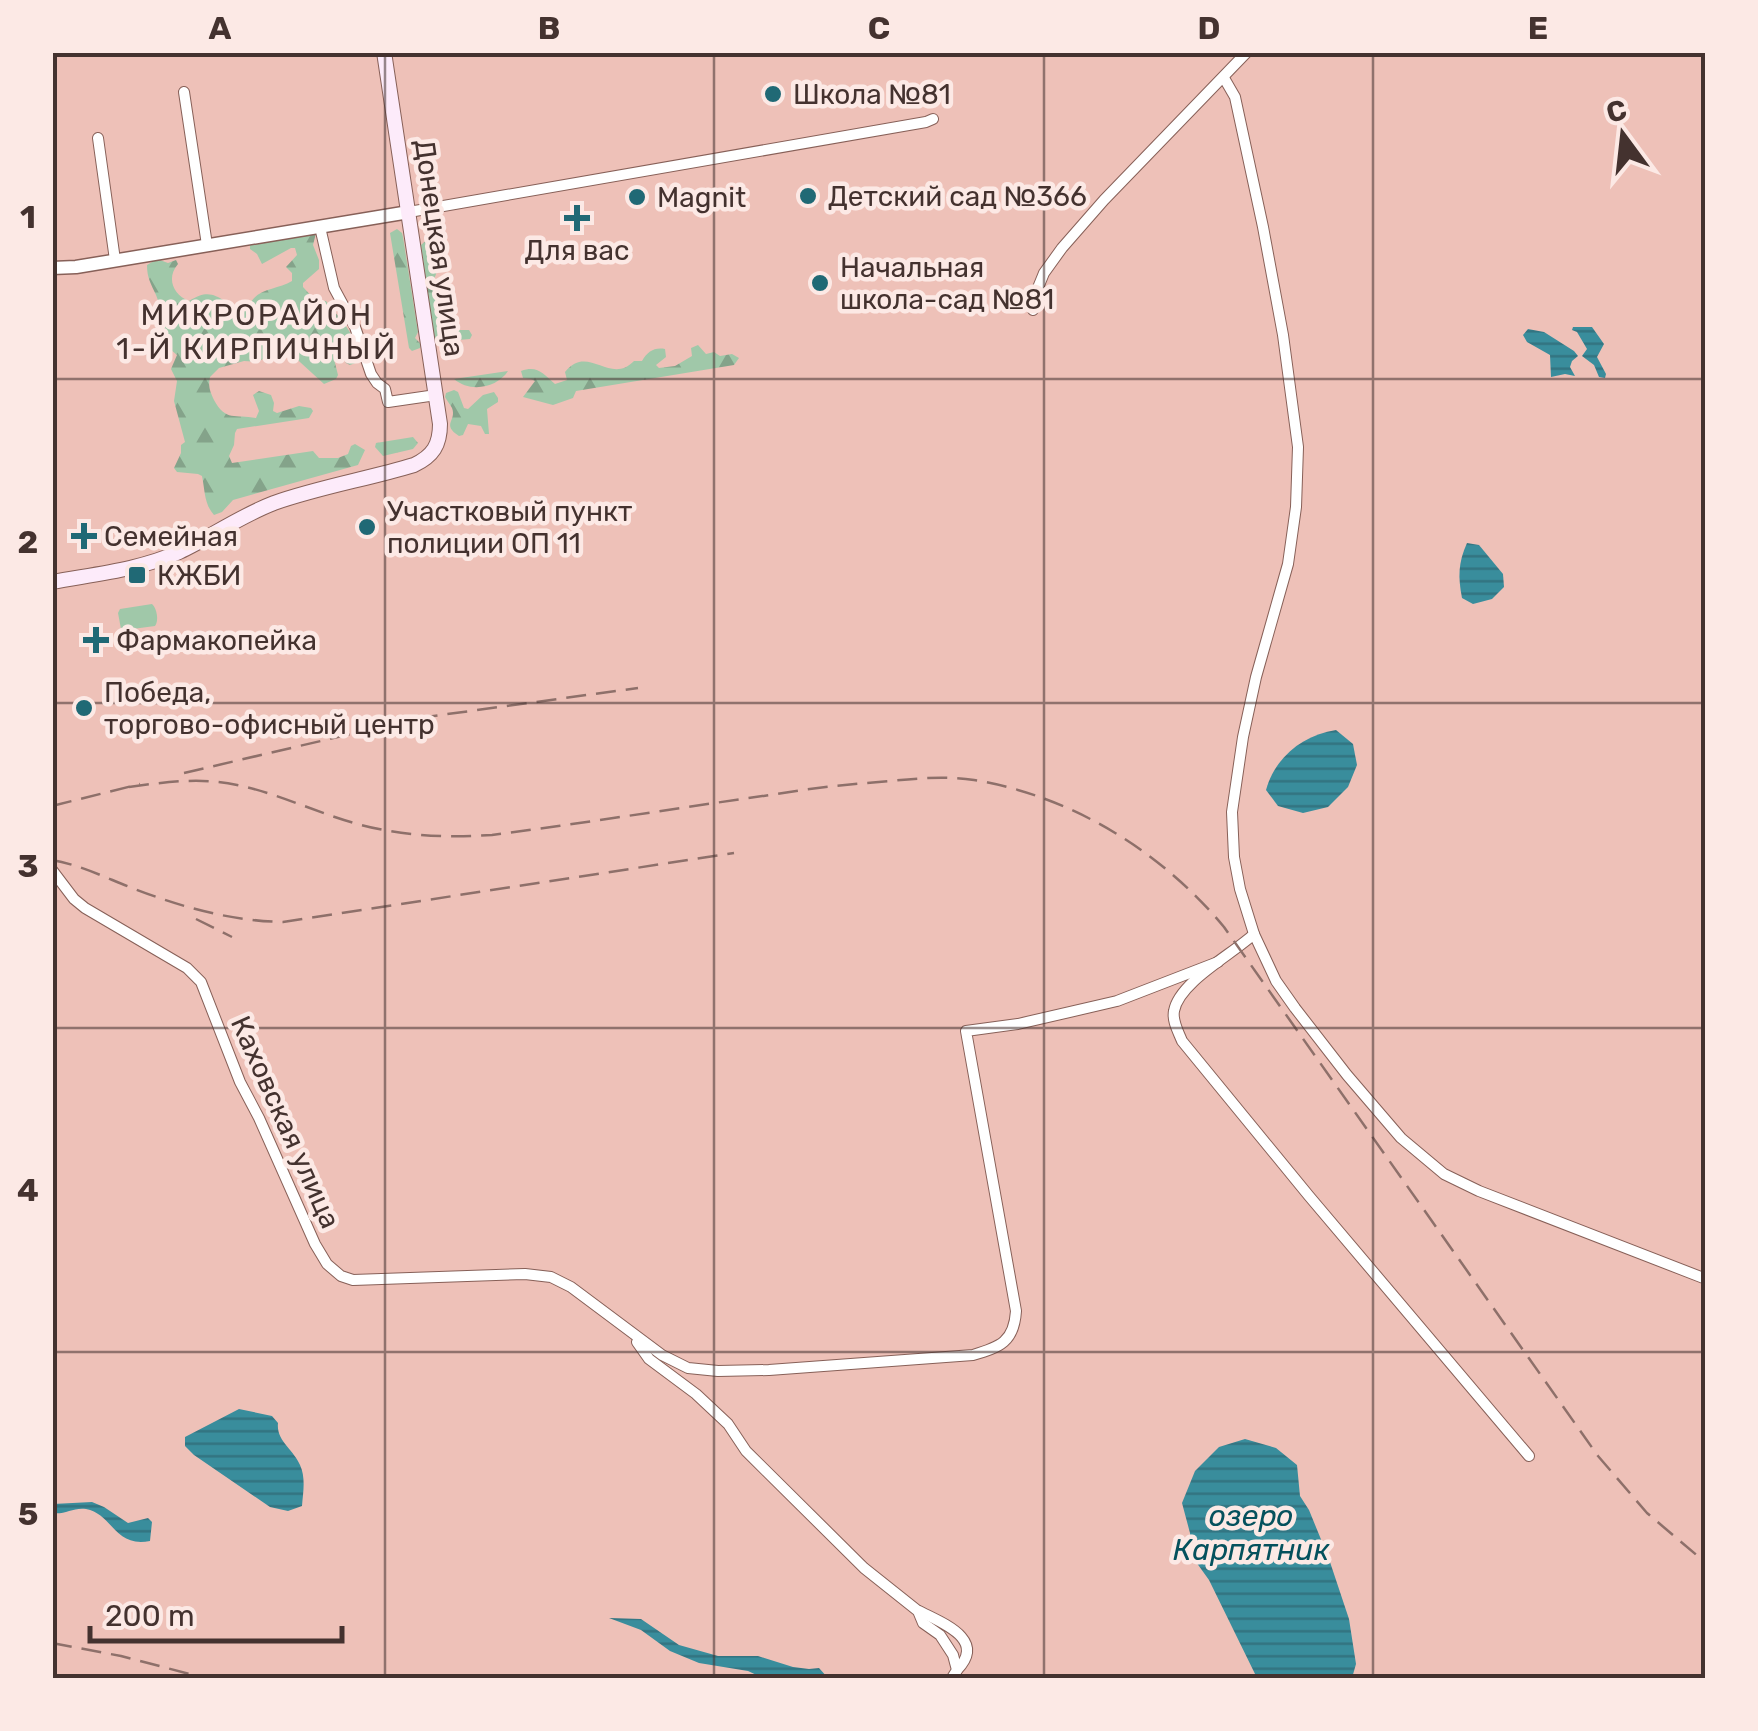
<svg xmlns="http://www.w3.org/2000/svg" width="1758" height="1731" font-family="Rubik,sans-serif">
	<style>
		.forest { fill: url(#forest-firs) }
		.pitch { fill: #a0c8a9 }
		.water { fill: url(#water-rules) }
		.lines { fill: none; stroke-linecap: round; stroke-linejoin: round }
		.minor-casing { stroke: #876058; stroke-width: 12 }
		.tertiary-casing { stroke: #876058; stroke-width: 15 }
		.secondary-casing { stroke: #876058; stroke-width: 16 }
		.minor { stroke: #fff; stroke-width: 10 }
		.tertiary { stroke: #fff; stroke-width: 12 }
		.secondary { stroke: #fdebfa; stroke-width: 14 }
		.rail { stroke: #8e706a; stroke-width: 2.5; stroke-dasharray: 20 10; stroke-linecap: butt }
		.grid { fill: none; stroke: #44322f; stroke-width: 2.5; stroke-opacity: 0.55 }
		.poi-dot { fill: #206975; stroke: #fce9e5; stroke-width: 4 }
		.labels { text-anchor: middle; stroke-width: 9; stroke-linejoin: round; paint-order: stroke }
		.poi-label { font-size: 28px; fill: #44322f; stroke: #fce9e5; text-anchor: start }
		.street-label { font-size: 28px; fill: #44322f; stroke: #fce9e5 }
		.neighbourhood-label { font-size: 30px; letter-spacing: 2.5px; fill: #44322f; stroke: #fce9e5 }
		.water-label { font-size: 30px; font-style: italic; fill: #05515d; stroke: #fce9e5 }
		.neatline { fill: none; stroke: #44322f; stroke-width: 4 }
		.grid-label { font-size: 32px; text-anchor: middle; font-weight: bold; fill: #44322f }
	</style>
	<defs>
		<pattern id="forest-firs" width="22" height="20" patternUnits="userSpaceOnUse" patternTransform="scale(2.5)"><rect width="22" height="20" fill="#a0c8a9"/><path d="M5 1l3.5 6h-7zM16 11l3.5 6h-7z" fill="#84a38a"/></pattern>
		<pattern id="water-rules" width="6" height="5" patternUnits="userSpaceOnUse" patternTransform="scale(2.5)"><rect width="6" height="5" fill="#398d9c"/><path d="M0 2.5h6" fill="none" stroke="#327480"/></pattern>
	</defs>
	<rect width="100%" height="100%" fill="#eec1b8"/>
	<g class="forest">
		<path d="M397,229L402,233L403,237L418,332L415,338L421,344L420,348L412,351L409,348L390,233Z"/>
		<path d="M316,233L313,245L319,260V269L303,283V287L315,300L326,301C339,319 360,336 358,362L350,365L346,363L340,351L336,352L333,355L338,375L336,379L324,384L289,352L276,351L258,362L244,361L219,368L210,377C208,387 210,391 214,400C226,422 235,414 256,418L259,411L253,395L259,391L271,395L274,403L273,411L277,413L299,406L311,408L313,411L309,418L237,429L235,433L234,445L229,456L232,463L313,451L319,458H338L348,454L351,446L355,444L365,450L358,465L233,500L222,512L214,515C204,504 205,490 202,476L198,474L177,472L174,468L181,453V445L185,442L174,401L177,381L171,369L177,355L164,344C162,329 162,308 156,295C151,284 147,278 147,265L157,259L168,263L176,260L178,264C166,278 173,295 189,301C218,282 220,309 249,306C256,288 277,290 292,281V273L286,267L297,255L295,248H291L262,264L257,254L250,249V245Z"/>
		<path d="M430,237C439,250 441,265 434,279L426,281L421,245Z"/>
		<path d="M432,287L439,291L442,307L452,330H469L472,335L470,339L435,342L427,288Z"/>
		<path d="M698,345L706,354L714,352L720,356L732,354L739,358L734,365L576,391L573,398L553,405L523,397L535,381L531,379L523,378L521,371C538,365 543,374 555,384L567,380L565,372C588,343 610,386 634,361H642C647,352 654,347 665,349L666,357L656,365L659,368L675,366L692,356L691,348Z"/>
		<path d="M508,371C497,388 470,393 454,379Z"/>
		<path d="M454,390L458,392L464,408L468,409L483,395L494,392L498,398V402L487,409L489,434H485L481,426L468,424L463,435L459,436C441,424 457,421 452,408C450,404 447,401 445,397L446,393Z"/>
		<path d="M413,437L418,443L413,449L383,456L375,447L376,443Z"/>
	</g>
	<path class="pitch" d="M152,604C157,608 159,621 155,626L125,630L121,629L118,613L120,609Z"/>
	<g class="water">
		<path d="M1573,327H1592L1604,344L1597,357L1606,374L1605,378L1599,377L1594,365L1582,356L1587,349L1577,332L1572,330Z"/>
		<path d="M1528,329L1544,332L1574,351L1578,356L1572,361L1570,367L1575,376L1565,374L1551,377L1550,355L1527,342L1523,335Z"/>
		<path d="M1467,543L1479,545L1503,574L1504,587L1492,599L1473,604L1462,598C1458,577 1458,563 1467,543Z"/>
		<path d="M1336,730L1353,744L1357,765L1348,787L1328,807L1303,813L1278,806L1266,790C1275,757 1303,735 1336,730Z"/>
		<path d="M239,1409L272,1416L278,1423C276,1441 294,1450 300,1465C306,1478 303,1493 302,1506L288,1511L270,1507L194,1455L185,1446V1437Z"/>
		<path d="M1245,1439L1276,1448L1297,1465L1300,1496L1309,1510L1329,1559L1349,1619L1356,1664L1352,1678H1257L1209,1580L1191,1555L1190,1533L1182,1503L1195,1471L1219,1447Z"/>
		<path d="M92,1502L104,1507L128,1523L148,1518L152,1522L150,1541C114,1548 113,1514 86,1509C74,1507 64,1515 53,1513V1504Z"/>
		<path d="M609,1618L641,1619L679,1645L718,1656H758L793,1667L809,1669L819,1668L828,1678H763L748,1671L699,1663L670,1651L641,1630Z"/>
	</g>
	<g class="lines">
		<g class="minor-casing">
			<g id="minor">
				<path d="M1224,78L1235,97L1263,227L1283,335L1298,447L1296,507L1288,564L1256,677L1243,737L1232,812L1234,857L1240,889L1254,934C1233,954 1179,982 1174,1011C1172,1021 1178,1031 1182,1041L1309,1196L1529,1456"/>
				<path d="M184,92L207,245"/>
				<path d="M98,138L115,260"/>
				<path d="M409,212L926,122L933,119"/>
				<path d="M320,227L334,288L355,327L371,374L377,383L385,389L388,402L436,395"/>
				<path d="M1033,310L1035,295L1044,273L1062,248L1104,200L1247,52"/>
				<path d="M52,870L74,899L85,908L187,968L201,982L240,1082L259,1118L315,1244L327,1264L341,1276L353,1280L525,1274L551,1277L571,1287L662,1355L688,1368L718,1371L769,1370L973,1355C1000,1347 1014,1342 1016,1311L966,1031L1018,1024L1117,1001L1218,962"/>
				<path d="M1254,934L1276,981L1295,1008L1347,1075L1401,1138L1444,1174L1479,1191L1706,1279"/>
				<path d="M637,1342L649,1359L696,1394L728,1424L746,1451L864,1568L918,1611L923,1623L940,1635L953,1655L957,1670L952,1678"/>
				<path d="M919,1611C942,1623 987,1639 957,1670"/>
			</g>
		</g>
		<g class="tertiary-casing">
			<path id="tertiary" d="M52,268L76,267L409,212"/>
		</g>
		<g class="secondary-casing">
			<path id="secondary" d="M52,582C95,574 139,570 179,552C211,537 240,516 274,503C319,487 368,479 414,465C433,456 440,445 440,424L384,52"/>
		</g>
		<use href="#minor" class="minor"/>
		<use href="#tertiary" class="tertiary"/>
		<use href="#secondary" class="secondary"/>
		<g class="rail">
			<path d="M184,773L419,718L638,688"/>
			<path d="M129,787C165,782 201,777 237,785C277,793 315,812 354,823C399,836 446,838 492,835C585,823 678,808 770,795C811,788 850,784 891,781C919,778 947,776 974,780C1072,796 1162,852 1224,927L1598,1456L1647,1513L1706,1563"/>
			<path d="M52,806L140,784"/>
			<path d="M52,860C81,865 106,878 132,888C181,907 231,921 283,922L734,853"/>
			<path d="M196,919L232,937"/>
			<path d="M52,1643L121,1656L205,1678"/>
		</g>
	</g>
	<path class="grid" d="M385,52V1678M714,52V1678M1044,52V1678M1373,52V1678M52,379H1706M52,703H1706M52,1028H1706M52,1352H1706"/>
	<g class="poi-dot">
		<circle cx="773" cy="94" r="10"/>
		<circle cx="808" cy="196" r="10"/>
		<circle cx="637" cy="197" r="10"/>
		<path d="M572 203h10v10h10v10h-10v10h-10v-10h-10v-10h10z"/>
		<circle cx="820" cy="283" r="10"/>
		<circle cx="367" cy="527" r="10"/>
		<path d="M79 521h10v10h10v10h-10v10h-10v-10h-10v-10h10z"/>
		<rect x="127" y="565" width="20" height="20" rx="5"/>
		<path d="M91 625h10v10h10v10h-10v10h-10v-10h-10v-10h10z"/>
		<circle cx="84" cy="708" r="10"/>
	</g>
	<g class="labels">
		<g class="poi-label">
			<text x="793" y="104">Школа №81</text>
			<text x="828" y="206">Детский сад №366</text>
			<text x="657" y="207">Magnit</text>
			<text x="577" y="260" text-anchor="middle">Для вас</text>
			<text x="840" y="277">Начальная<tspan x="840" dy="32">школа-сад №81</tspan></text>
			<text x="387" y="521">Участковый пункт<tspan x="387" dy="32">полиции ОП 11</tspan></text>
			<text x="104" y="546">Семейная</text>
			<text x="157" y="585">КЖБИ</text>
			<text x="116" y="650">Фармакопейка</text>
			<text x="104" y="702">Победа,<tspan x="104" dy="32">торгово-офисный центр</tspan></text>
		</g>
		<g class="street-label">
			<text transform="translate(440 248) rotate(82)" y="10">Донецкая улица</text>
			<text transform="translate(286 1122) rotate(66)" y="10">Каховская улица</text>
		</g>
		<g class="neighbourhood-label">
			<text x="257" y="325">МИКРОРАЙОН<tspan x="257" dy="34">1-Й КИРПИЧНЫЙ</tspan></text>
		</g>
		<g class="water-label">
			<text x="1251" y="1526">озеро<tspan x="1251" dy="34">Карпятник</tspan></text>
		</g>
	</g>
	<rect width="1758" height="1731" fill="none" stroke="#fce9e5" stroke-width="110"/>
	<g transform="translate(1623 135) rotate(345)" stroke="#fce9e5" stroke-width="8" paint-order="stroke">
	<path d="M0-8L18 38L0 25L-18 38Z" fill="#44322f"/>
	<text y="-15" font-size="28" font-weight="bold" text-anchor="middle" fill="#44322f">С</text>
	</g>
	<path d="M90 1626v15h252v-15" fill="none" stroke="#44322f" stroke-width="5"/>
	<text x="105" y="1626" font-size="30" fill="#44322f" stroke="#fce9e5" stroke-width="8" paint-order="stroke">200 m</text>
	<rect x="55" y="55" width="1648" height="1621" class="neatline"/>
	<g class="grid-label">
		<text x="220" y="39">A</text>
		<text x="549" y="39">B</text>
		<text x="879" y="39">C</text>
		<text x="1209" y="39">D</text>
		<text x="1538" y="39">E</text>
		<text x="28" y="228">1</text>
		<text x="28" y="553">2</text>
		<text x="28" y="877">3</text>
		<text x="28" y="1201">4</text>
		<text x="28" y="1525">5</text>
	</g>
</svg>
